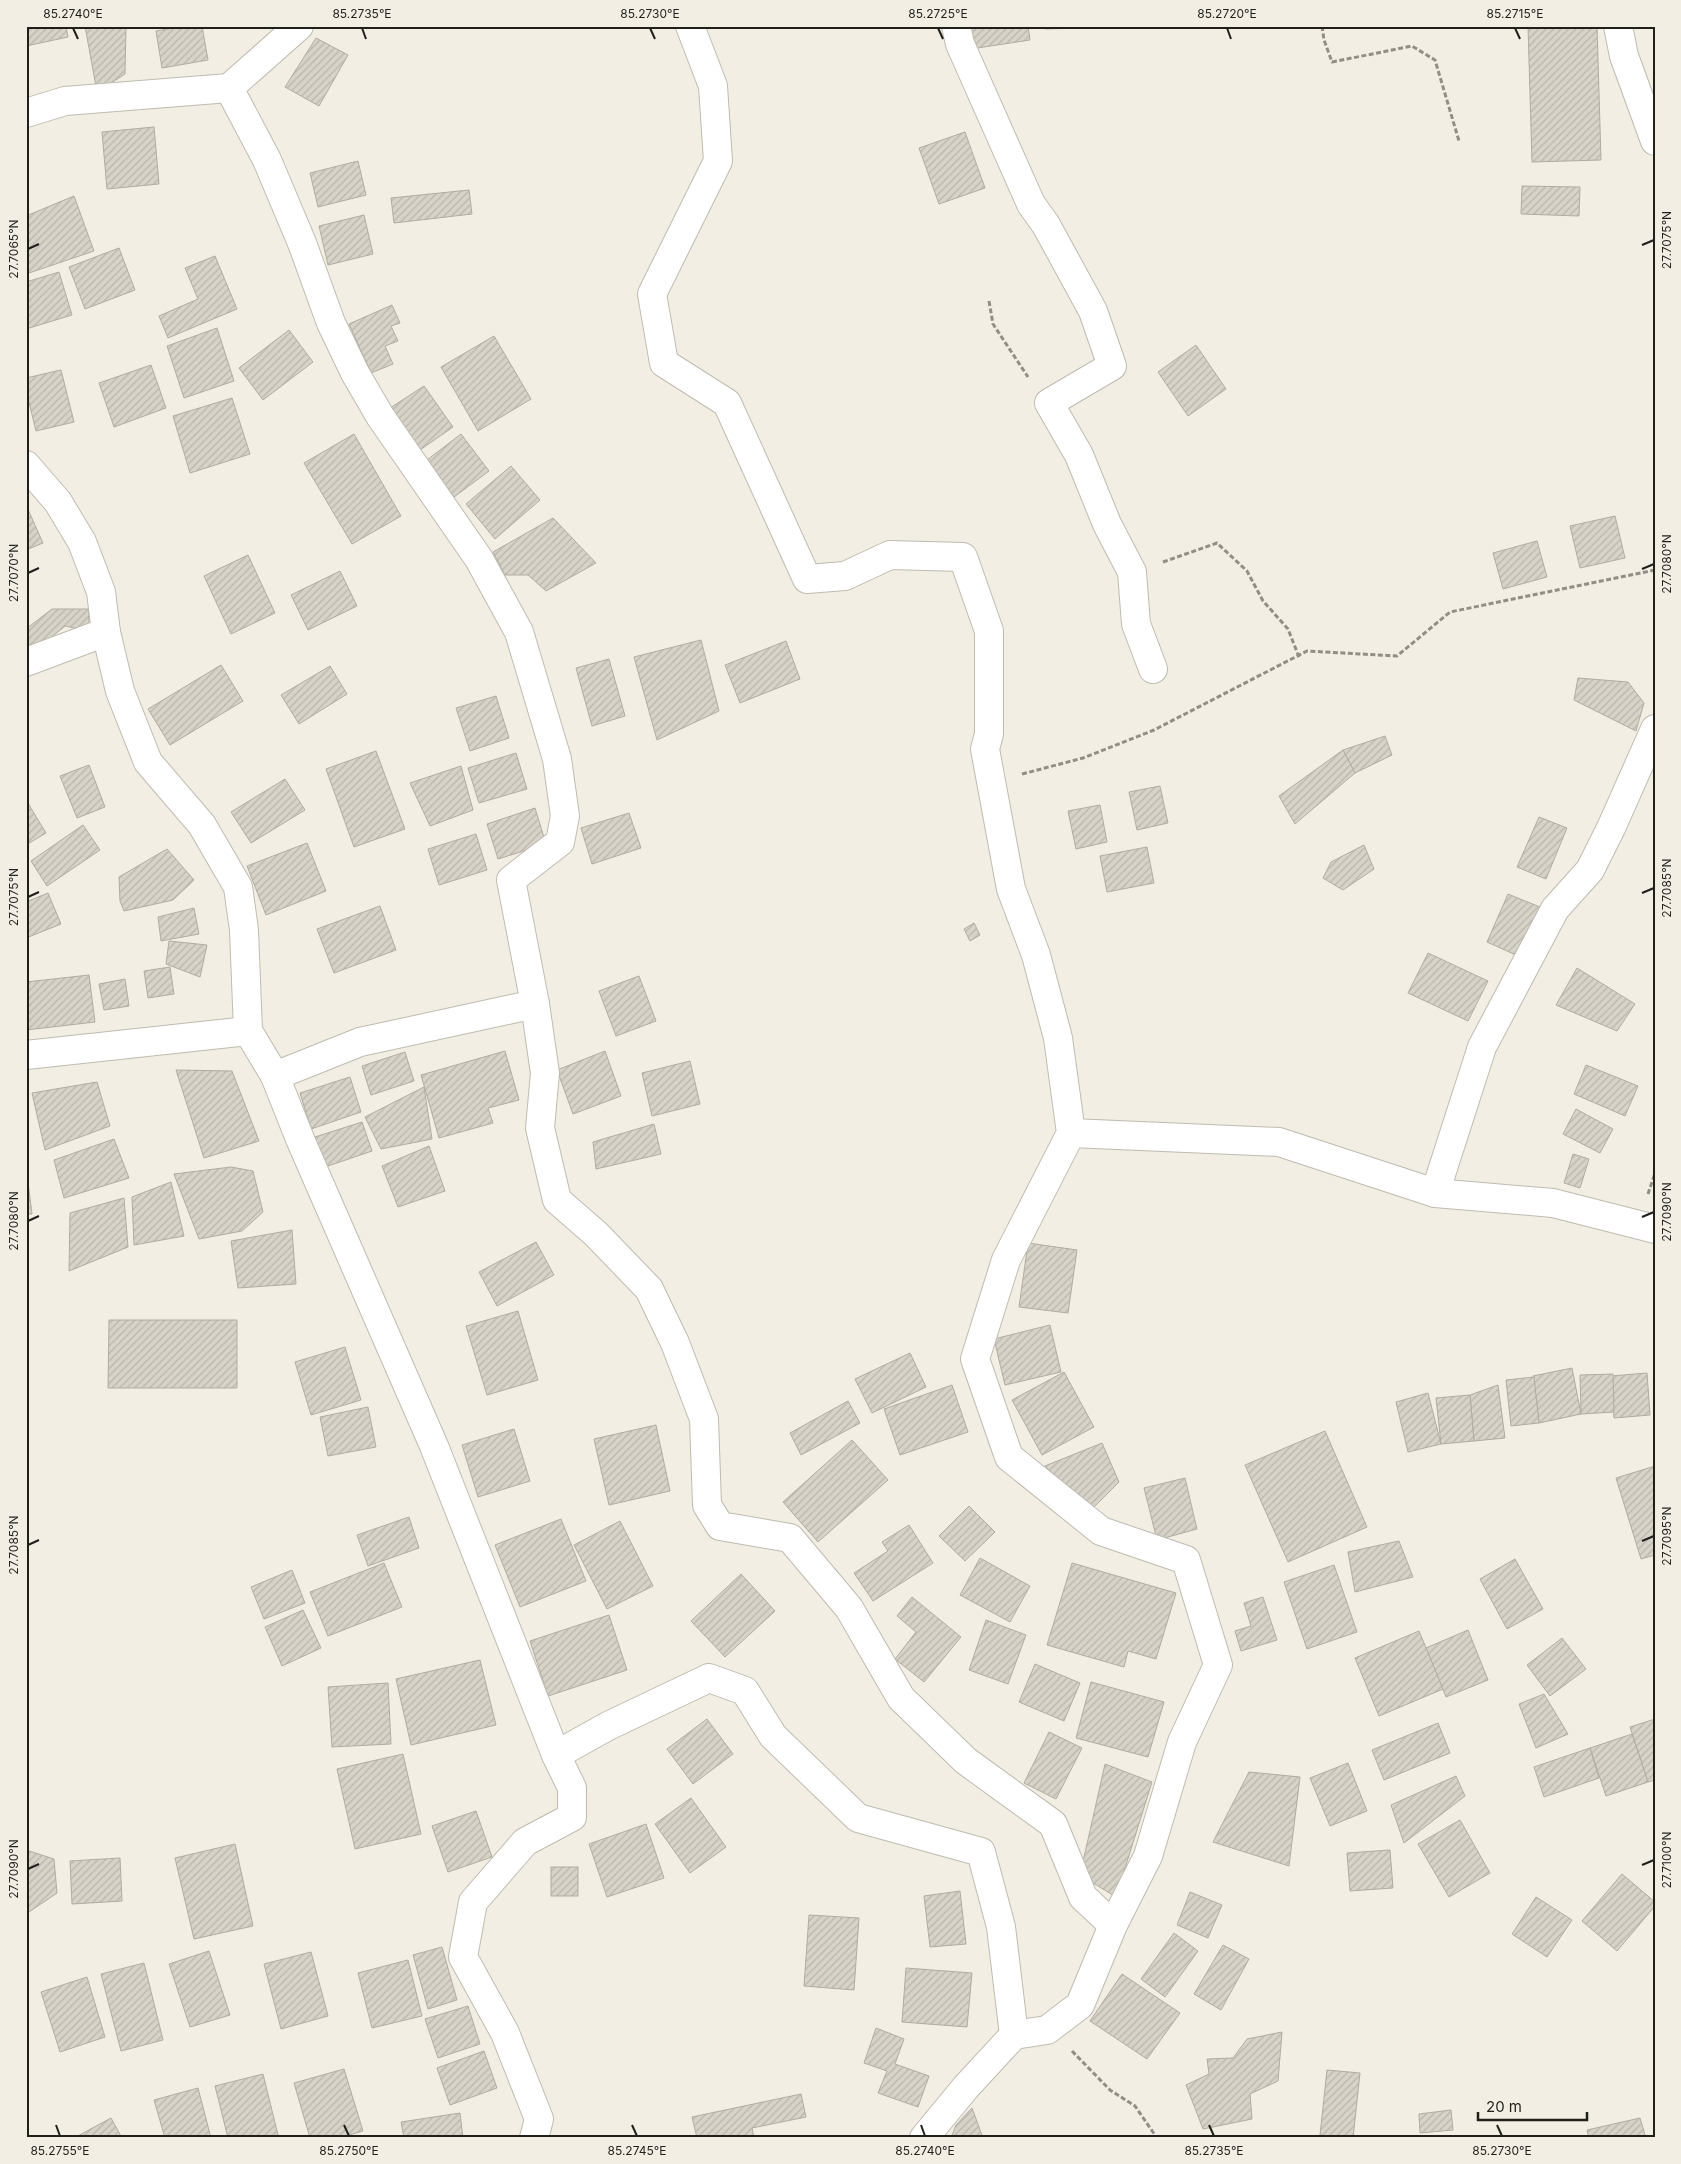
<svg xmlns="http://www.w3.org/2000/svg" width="1681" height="2164" font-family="Inter,sans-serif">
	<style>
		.building { fill: url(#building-hatch); stroke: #b0aca0 }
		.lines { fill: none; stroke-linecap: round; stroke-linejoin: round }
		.minor-casing { stroke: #bfbbb0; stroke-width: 30 }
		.path { stroke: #918e86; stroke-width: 3; stroke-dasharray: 5 2.5; stroke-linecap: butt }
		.minor { stroke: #fff; stroke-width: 28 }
		.ticks { fill: none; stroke: #201f1a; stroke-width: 2 }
		.neatline { fill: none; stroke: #201f1a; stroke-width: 2 }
		.ticks-label { font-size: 12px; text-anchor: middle; fill: #201f1a }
	</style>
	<defs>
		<pattern id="building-hatch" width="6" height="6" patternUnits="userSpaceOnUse" patternTransform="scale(1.25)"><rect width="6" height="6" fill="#d8d3c8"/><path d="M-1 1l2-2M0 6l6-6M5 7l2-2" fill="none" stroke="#b9b5ab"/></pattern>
	</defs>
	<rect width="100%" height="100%" fill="#f3eee3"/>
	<g class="building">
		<path d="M26,26H66L68,37L26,46Z"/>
		<path d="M85,26H126L125,74L97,92Z"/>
		<path d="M185,26H202L208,60L162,68L156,31Z"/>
		<path d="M967,26H1028L1030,40L971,49Z"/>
		<path d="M1045,26H1109V27L1045,29Z"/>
		<path d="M1528,26H1597L1601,160L1532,162Z"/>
		<path d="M316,38L348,55L319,106L285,87Z"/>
		<path d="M154,127L159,184L107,189L102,132Z"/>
		<path d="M965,132L985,188L939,204L919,148Z"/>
		<path d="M358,161L366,195L318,207L310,173Z"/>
		<path d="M1522,186L1580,187L1579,216L1521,214Z"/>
		<path d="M469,190L472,214L394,223L391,198Z"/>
		<path d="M74,196L94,251L26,274V216Z"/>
		<path d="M364,215L373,254L328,265L319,226Z"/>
		<path d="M119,248L135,290L85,309L69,267Z"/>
		<path d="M215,256L237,309L168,338L159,316L198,299L185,268Z"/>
		<path d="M59,272L72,315L26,329V282Z"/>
		<path d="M392,305L400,323L391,326L398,341L385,346L393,364L371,373L349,324Z"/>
		<path d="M217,328L234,381L184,398L167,346Z"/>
		<path d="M289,330L313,362L263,400L239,368Z"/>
		<path d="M494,336L531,399L478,431L441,367Z"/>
		<path d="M1196,345L1226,389L1188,416L1158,372Z"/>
		<path d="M151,365L166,408L114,427L99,383Z"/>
		<path d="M61,370L74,422L36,431L26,390V378Z"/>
		<path d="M424,386L453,427L417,452L387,410Z"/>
		<path d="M232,398L250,454L190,473L173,416Z"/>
		<path d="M354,434L401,516L352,544L304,463Z"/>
		<path d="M461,434L489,471L454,497L427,460Z"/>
		<path d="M511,466L540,500L495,539L466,504Z"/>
		<path d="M26,505L43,543L26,550Z"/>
		<path d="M1615,516L1625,558L1580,568L1570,526Z"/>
		<path d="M553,518L596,563L546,591L528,575H505L493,552Z"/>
		<path d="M1537,541L1547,577L1503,589L1493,553Z"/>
		<path d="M248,555L275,613L231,634L204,576Z"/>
		<path d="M340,571L357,606L308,630L291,595Z"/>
		<path d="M52,609H89V631L65,626L31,654L26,651V629Z"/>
		<path d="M701,640L719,711L657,740L634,657Z"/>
		<path d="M786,641L800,679L740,703L725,665Z"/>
		<path d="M609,659L625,716L592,726L576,668Z"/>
		<path d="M221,665L243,701L170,745L148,709Z"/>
		<path d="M330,666L347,694L299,724L281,695Z"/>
		<path d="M1578,678L1628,682L1644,703L1636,731L1574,700Z"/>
		<path d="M496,696L509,738L470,751L456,708Z"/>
		<path d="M1385,736L1392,755L1355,773L1343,750Z"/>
		<path d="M1343,750L1355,773L1295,824L1279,796Z"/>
		<path d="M376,751L405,829L354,847L326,769Z"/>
		<path d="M516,753L527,789L479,803L468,768Z"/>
		<path d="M89,765L105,807L77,818L60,776Z"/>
		<path d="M461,766L473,810L430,826L410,783Z"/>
		<path d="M285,779L305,810L251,843L231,812Z"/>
		<path d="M1160,786L1168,823L1137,830L1129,792Z"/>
		<path d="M26,800L46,833L26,845Z"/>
		<path d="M1100,805L1107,842L1076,849L1068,811Z"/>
		<path d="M535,808L546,844L498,859L487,824Z"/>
		<path d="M629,813L641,848L592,864L581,828Z"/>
		<path d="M1539,817L1567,828L1546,879L1517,867Z"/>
		<path d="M83,825L100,850L47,886L31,861Z"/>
		<path d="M476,834L487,870L439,885L428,849Z"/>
		<path d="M307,843L326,891L266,915L247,866Z"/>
		<path d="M1364,845L1374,869L1343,890L1323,878L1331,862Z"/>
		<path d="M1147,847L1154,883L1107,892L1100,856Z"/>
		<path d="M167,849L194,880L173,900L124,911L120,901L119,877Z"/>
		<path d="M48,893L61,924L26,938V902Z"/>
		<path d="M1508,894L1540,907L1518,956L1487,942Z"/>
		<path d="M380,906L396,950L334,973L317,929Z"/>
		<path d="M194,908L199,934L161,941L158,917Z"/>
		<path d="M974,923L980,935L970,941L964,929Z"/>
		<path d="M169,941L207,945L200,977L166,964Z"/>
		<path d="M1428,953L1488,981L1468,1021L1408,993Z"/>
		<path d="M170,967L174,994L148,998L144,971Z"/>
		<path d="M1577,968L1635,1004L1617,1031L1556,1005Z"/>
		<path d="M89,975L95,1022L26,1030V982Z"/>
		<path d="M639,976L656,1021L616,1036L599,991Z"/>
		<path d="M125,979L129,1006L104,1010L99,984Z"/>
		<path d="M505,1051L519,1100L488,1108L493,1123L439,1138L421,1075Z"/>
		<path d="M605,1051L621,1096L573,1114L557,1070Z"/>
		<path d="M405,1052L414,1081L371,1095L362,1066Z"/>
		<path d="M690,1061L700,1104L652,1116L642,1073Z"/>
		<path d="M1586,1065L1638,1086L1625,1116L1574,1094Z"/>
		<path d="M176,1070L232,1071L259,1141L204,1158Z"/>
		<path d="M350,1077L361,1112L311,1129L300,1093Z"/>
		<path d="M97,1082L110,1126L45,1150L32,1093Z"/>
		<path d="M424,1087L432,1139L381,1149L365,1117Z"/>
		<path d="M1576,1109L1613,1129L1600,1153L1563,1134Z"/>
		<path d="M362,1122L372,1151L325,1167L315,1137Z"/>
		<path d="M654,1124L661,1154L596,1169L593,1142Z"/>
		<path d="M114,1139L129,1178L64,1198L54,1160Z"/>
		<path d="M429,1146L445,1191L398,1207L382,1166Z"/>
		<path d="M1573,1154L1589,1159L1580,1188L1564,1183Z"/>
		<path d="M26,1167L32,1214H26Z"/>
		<path d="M231,1167L253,1171L263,1212L242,1231L199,1239L174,1174Z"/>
		<path d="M171,1182L184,1236L134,1245L132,1197Z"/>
		<path d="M124,1198L128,1247L69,1271L70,1213Z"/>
		<path d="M292,1230L296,1284L238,1288L231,1241Z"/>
		<path d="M536,1242L554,1275L497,1306L479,1272Z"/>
		<path d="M1028,1243L1077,1250L1068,1313L1019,1307Z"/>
		<path d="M518,1311L538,1380L487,1395L466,1326Z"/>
		<path d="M109,1320H237V1388H108Z"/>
		<path d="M1050,1325L1061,1372L1005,1385L994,1339Z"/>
		<path d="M345,1347L361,1400L311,1415L295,1362Z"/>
		<path d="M910,1353L926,1387L872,1413L855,1379Z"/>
		<path d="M1572,1368L1581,1414L1539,1423L1533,1376Z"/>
		<path d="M1064,1372L1094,1427L1042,1455L1012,1400Z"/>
		<path d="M1647,1373L1650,1415L1614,1418L1611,1376Z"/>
		<path d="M1613,1374L1614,1412L1581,1414L1580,1375Z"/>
		<path d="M1534,1377L1539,1423L1511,1426L1506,1380Z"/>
		<path d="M952,1385L968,1432L900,1455L884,1409Z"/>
		<path d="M1498,1385L1505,1438L1474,1441L1470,1395Z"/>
		<path d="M1428,1393L1441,1444L1408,1452L1396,1402Z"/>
		<path d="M1470,1395L1474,1441L1441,1444L1436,1398Z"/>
		<path d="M848,1401L860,1423L801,1455L790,1433Z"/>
		<path d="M368,1407L376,1447L328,1456L320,1417Z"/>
		<path d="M656,1425L670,1491L609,1505L594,1439Z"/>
		<path d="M514,1429L530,1481L478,1497L462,1445Z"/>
		<path d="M1325,1431L1367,1527L1288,1562L1245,1465Z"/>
		<path d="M852,1440L888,1480L818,1542L783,1502Z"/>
		<path d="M1102,1443L1119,1482L1088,1513L1045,1466Z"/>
		<path d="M1655,1466V1555L1641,1559L1616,1478Z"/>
		<path d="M1185,1478L1197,1529L1157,1540L1144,1488Z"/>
		<path d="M969,1506L995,1532L965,1561L939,1536Z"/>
		<path d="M409,1517L419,1548L368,1566L357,1535Z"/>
		<path d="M561,1519L586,1581L520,1607L495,1545Z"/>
		<path d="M620,1521L653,1586L607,1609L574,1545Z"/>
		<path d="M909,1525L933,1563L873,1601L854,1573L888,1551L882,1542Z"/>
		<path d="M1399,1541L1413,1577L1355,1592L1348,1552Z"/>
		<path d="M980,1558L1030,1586L1010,1622L960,1595Z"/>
		<path d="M1515,1559L1543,1609L1507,1629L1480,1579Z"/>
		<path d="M384,1563L402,1607L328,1636L310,1592Z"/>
		<path d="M1072,1563L1176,1593L1156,1659L1128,1651L1124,1667L1047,1645Z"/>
		<path d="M1334,1565L1357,1632L1307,1649L1284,1582Z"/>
		<path d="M292,1570L305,1603L264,1619L251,1587Z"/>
		<path d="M741,1574L775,1611L725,1657L691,1621Z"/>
		<path d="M912,1597L961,1637L924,1682L895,1659L916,1632L897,1616Z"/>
		<path d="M1263,1597L1277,1640L1241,1651L1235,1631L1251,1626L1244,1603Z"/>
		<path d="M303,1610L321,1648L282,1666L265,1627Z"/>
		<path d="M609,1615L627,1670L548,1696L530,1641Z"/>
		<path d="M986,1620L1026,1635L1008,1684L969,1670Z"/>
		<path d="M1468,1630L1488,1680L1446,1697L1426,1648Z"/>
		<path d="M1419,1631L1443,1689L1379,1716L1355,1658Z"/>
		<path d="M1562,1638L1586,1669L1550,1696L1527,1665Z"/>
		<path d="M480,1660L496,1725L411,1745L396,1679Z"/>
		<path d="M1035,1664L1080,1683L1064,1721L1019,1702Z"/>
		<path d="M1091,1682L1164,1702L1148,1757L1076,1738Z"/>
		<path d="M388,1683L391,1744L332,1747L328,1687Z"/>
		<path d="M1544,1694L1568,1734L1536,1748L1519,1704Z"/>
		<path d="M707,1719L733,1754L693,1784L667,1749Z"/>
		<path d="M1655,1719V1780L1648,1782L1630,1727Z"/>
		<path d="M1438,1723L1450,1753L1384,1780L1372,1750Z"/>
		<path d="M1049,1732L1082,1748L1056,1799L1024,1783Z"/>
		<path d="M1632,1734L1648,1782L1606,1796L1590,1748Z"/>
		<path d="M1590,1748L1599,1778L1544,1797L1534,1767Z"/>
		<path d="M403,1754L421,1834L355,1849L337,1769Z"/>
		<path d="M1348,1763L1367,1811L1330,1826L1310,1778Z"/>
		<path d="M1105,1764L1152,1782L1116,1897L1080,1875Z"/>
		<path d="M1249,1772L1300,1777L1289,1866L1213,1842Z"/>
		<path d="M1456,1776L1465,1796L1404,1843L1391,1805Z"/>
		<path d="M691,1798L726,1847L690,1873L655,1824Z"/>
		<path d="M476,1811L492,1857L448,1872L432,1826Z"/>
		<path d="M1460,1820L1490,1873L1449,1897L1418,1844Z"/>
		<path d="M646,1824L664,1878L607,1897L589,1844Z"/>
		<path d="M235,1844L253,1926L194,1939L175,1858Z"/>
		<path d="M26,1850L54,1859L57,1893L26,1914Z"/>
		<path d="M1390,1850L1393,1888L1350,1891L1347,1853Z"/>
		<path d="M120,1858L122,1901L72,1904L70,1861Z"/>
		<rect x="551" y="1867" width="27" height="29"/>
		<path d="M1622,1874L1655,1902V1906L1617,1951L1582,1921Z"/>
		<path d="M960,1891L966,1944L930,1947L924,1896Z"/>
		<path d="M1190,1892L1222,1905L1208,1938L1177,1925Z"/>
		<path d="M1536,1897L1572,1920L1547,1957L1512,1934Z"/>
		<path d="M809,1915L859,1918L854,1990L804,1986Z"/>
		<path d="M1174,1933L1198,1951L1165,1997L1141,1979Z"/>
		<path d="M1223,1945L1249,1959L1221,2010L1194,1994Z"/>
		<path d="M442,1947L457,2000L428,2009L413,1955Z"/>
		<path d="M209,1951L230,2015L190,2027L169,1964Z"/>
		<path d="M311,1952L328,2016L281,2029L264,1964Z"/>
		<path d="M408,1960L422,2016L372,2028L358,1973Z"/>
		<path d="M144,1963L163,2040L121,2051L101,1974Z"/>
		<path d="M906,1968L972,1973L967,2027L902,2022Z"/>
		<path d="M1122,1974L1180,2013L1147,2059L1090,2021Z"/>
		<path d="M87,1977L105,2037L60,2052L41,1992Z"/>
		<path d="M468,2006L480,2044L438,2058L425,2019Z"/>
		<path d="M876,2028L904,2039L895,2064L929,2076L918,2107L878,2093L887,2071L864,2063Z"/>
		<path d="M1282,2032L1278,2081L1250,2094L1252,2119L1203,2129L1186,2085L1209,2074L1207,2059L1233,2058L1247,2039Z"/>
		<path d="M484,2051L497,2088L450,2105L437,2068Z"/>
		<path d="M344,2069L363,2131L339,2138H310L294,2083Z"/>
		<path d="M1327,2070L1360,2073L1353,2138L1320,2135Z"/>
		<path d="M263,2074L278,2135L265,2138H228L215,2086Z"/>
		<path d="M198,2088L211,2138H165L154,2100Z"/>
		<path d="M801,2094L806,2117L752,2128L754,2138H697L692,2117Z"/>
		<path d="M972,2108L983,2138H951L956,2125Z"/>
		<path d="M1451,2110L1453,2130L1420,2133L1419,2114Z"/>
		<path d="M460,2113L463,2138H404L401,2122Z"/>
		<path d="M111,2118L122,2138H74Z"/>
		<path d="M1640,2118L1646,2138H1589L1587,2130Z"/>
	</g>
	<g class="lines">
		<g class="minor-casing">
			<g id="minor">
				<path d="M956,26L960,44L1031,204L1046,225L1093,311L1112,366L1049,403L1079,455L1107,524L1132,572L1136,624L1153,669"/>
				<path d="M1618,26L1624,56L1655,141"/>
				<path d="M229,88L267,160L302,243L331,323L355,373L380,416L479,559L519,632L557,759L565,816L560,842L511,880L535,1004L360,1042L275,1076"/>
				<path d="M26,113L65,101L229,88L299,26"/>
				<path d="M26,465L58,502L82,542L101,592L106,632L120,691L148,762L202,825L238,887L244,930L248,1031L275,1076L300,1139L434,1446L556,1755L572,1788V1817L525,1842L473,1902L463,1957L505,2033L539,2119L534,2138"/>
				<path d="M26,662L106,632"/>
				<path d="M535,1004L545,1073L540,1128L557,1200L596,1234L649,1289L675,1343L704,1419L707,1505L720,1526L790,1538L849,1608L901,1698L966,1761L1053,1824L1083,1897L1113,1925"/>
				<path d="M26,1055L248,1031"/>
				<path d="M1071,1133L1279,1142L1435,1193L1553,1203L1655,1229"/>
				<path d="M1435,1193L1482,1047L1555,909L1590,870L1611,828L1655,729"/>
				<path d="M556,1755L608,1726L709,1678L745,1691L773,1736L858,1818L981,1852L1001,1927L1014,2035L1047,2030L1080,2005L1113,1925L1148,1856L1182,1742L1218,1665L1186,1560L1101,1531L1009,1457L975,1359L1006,1260L1071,1133L1058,1038L1036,955L1011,889L985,749L989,734V631L963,557L890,555L845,576L807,579L727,403L664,363L652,294L718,161L713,86L690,26"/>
				<path d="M924,2138L966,2087L1014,2035"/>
			</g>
		</g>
		<g class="path">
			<path d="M1322,26L1324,40L1332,62L1412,46L1435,60L1459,141"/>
			<path d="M989,301L993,324L1028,377"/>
			<path d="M1163,562L1217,543L1247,571L1263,601L1288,629L1299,657"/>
			<path d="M1022,774L1083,758L1154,730L1307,651L1397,656L1450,612L1655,570"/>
			<path d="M1648,1194L1655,1173"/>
			<path d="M1072,2051L1110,2090L1135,2106L1157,2138"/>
		</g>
		<use href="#minor" class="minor"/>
	</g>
	<path class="ticks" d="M73,28L78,39M362,28L366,39M650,28L655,39M938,28L943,39M1227,28L1231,39M1515,28L1520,39M1642,245L1654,240M28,249L39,244M1642,569L1654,564M28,573L39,568M1642,893L1654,888M28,897L39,892M1642,1217L1654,1212M28,1221L39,1216M1642,1541L1654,1536M28,1545L39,1540M1642,1865L1654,1860M28,1869L39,1864M56,2125L60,2136M344,2125L349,2136M632,2125L637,2136M921,2125L925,2136M1209,2125L1214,2136M1497,2125L1502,2136"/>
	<rect width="1681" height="2164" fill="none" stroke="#f3eee3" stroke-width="55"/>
	<path d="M1478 2112v8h109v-8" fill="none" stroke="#201f1a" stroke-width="2.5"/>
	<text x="1486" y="2112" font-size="15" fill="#201f1a" stroke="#f3eee3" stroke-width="4" paint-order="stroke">20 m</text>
	<rect x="28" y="28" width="1626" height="2108" class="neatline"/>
	<g class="ticks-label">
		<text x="73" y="18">85.2740°E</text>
		<text x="362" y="18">85.2735°E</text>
		<text x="650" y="18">85.2730°E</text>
		<text x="938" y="18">85.2725°E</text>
		<text x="1227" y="18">85.2720°E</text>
		<text x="1515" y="18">85.2715°E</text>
		<text transform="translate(1667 240) rotate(-90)" y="4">27.7075°N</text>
		<text transform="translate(14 249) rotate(-90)" y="4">27.7065°N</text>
		<text transform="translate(1667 564) rotate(-90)" y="4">27.7080°N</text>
		<text transform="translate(14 573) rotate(-90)" y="4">27.7070°N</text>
		<text transform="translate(1667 888) rotate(-90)" y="4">27.7085°N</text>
		<text transform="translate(14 897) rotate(-90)" y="4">27.7075°N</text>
		<text transform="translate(1667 1212) rotate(-90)" y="4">27.7090°N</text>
		<text transform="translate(14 1221) rotate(-90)" y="4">27.7080°N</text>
		<text transform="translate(1667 1536) rotate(-90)" y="4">27.7095°N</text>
		<text transform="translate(14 1545) rotate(-90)" y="4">27.7085°N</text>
		<text transform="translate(1667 1860) rotate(-90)" y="4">27.7100°N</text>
		<text transform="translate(14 1869) rotate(-90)" y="4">27.7090°N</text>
		<text x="60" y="2155">85.2755°E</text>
		<text x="349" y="2155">85.2750°E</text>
		<text x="637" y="2155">85.2745°E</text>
		<text x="925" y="2155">85.2740°E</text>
		<text x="1214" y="2155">85.2735°E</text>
		<text x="1502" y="2155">85.2730°E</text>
	</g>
</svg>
